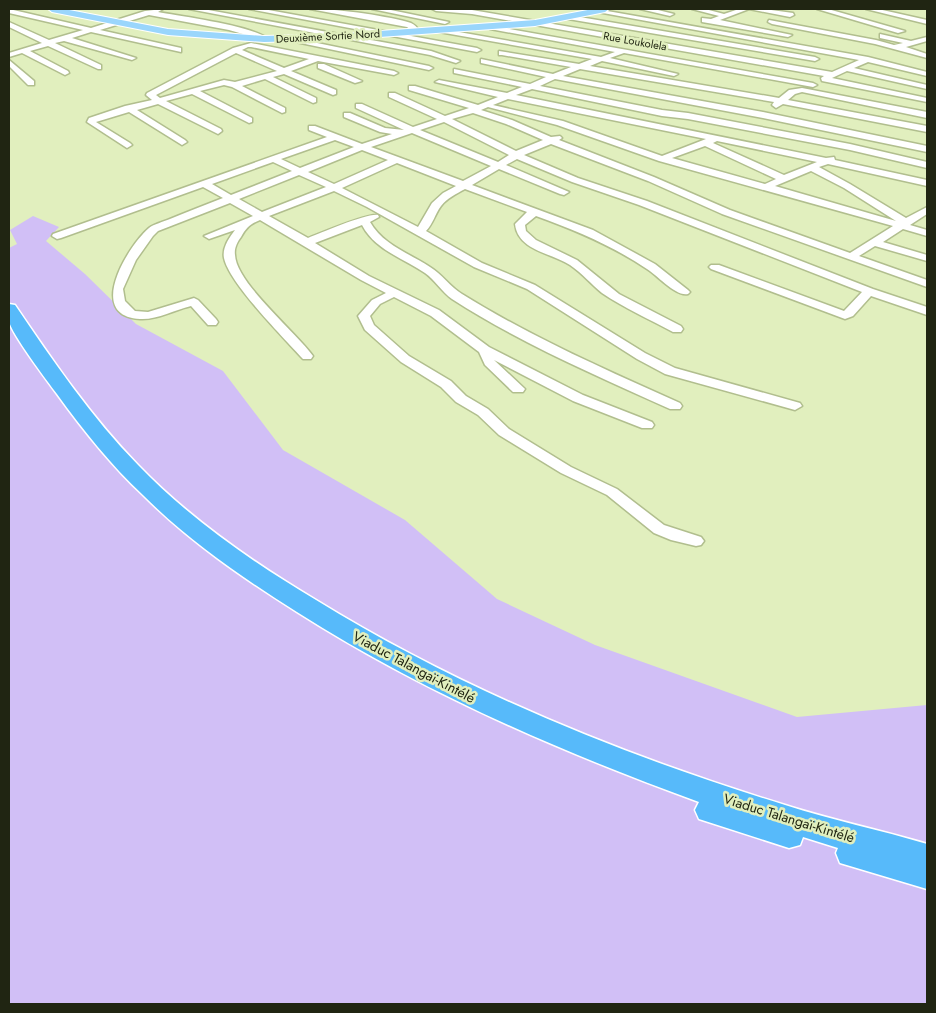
<svg xmlns="http://www.w3.org/2000/svg" width="936" height="1013" font-family="Jost,sans-serif">
  <style>
    .green { fill: #d1bff6 }
    .lines { fill: none; stroke-linecap: round; stroke-linejoin: round }
    .minor-casing { stroke: #b1be8e; stroke-width: 3 }
    .major-casing { stroke: #fff; stroke-width: 2 }
    .highway-casing { stroke: #fff; stroke-width: 3 }
    .minor { fill: #fff; fill-rule: evenodd }
    .major { fill: #9ad6fc; fill-rule: evenodd }
    .highway { fill: #57bafa; fill-rule: evenodd }
    .labels { text-anchor: middle; dominant-baseline: central; stroke-width: 5; stroke-linejoin: round; paint-order: stroke }
    .far-street-label { font-size: 11px; fill: #202512; stroke: #e1efbe }
    .street-label { font-size: 14px; fill: #202512; stroke: #e1efbe }
  </style>
  <rect width="100%" height="100%" fill="#e1efbe"/>
  <path class="green" d="M33 216 59 227 46 241 85 274 136 324 223 371 283 450 405 520 497 599 595 645 797 717 927 705V1004H9V248L17 244 10 230Z"/>
  <g class="lines">
    <g class="minor-casing">
      <g id="minor">
        <path d="M9 9 91 28 145 11 163 9 158 12C179 16 255 26 268 39L264 41 257 38 229 30 149 15 100 30 181 48V52L91 32 72 38 136 58 132 60 64 41 55 43 101 65V69H98L48 46 30 51 68 71 69 73 65 75 22 53 9 57V53L42 43 9 27V22L49 40 83 30 9 13Z"/>
        <path d="M189 9H203L431 51 460 61 456 63 430 55Z"/>
        <path d="M249 9H263L477 48 481 50 477 52Z"/>
        <path d="M310 9C333 8 390 16 411 23 415 25 417 27 419 31L415 33 407 27Z"/>
        <path d="M372 9H386L449 22 445 24Z"/>
        <path d="M432 9 472 10 832 72 859 60 592 11 596 9 868 57 927 72V76L868 62 854 68 927 85V89L847 71 832 78 927 98V102L822 81 821 78 824 76 472 14 436 11Z"/>
        <path d="M640 9H654L674 14 670 16Z"/>
        <path d="M692 9H705L724 14 739 9H764L793 13 794 15 790 17 749 9 720 20 792 35 788 37 702 22V18L711 19 719 16Z"/>
        <path d="M817 9H828L905 31 898 33Z"/>
        <path d="M866 9H878L927 20V24Z"/>
        <path d="M568 15 815 57 819 59 815 61 568 19Z"/>
        <path d="M769 20 876 40 894 45 903 43 880 38V34L911 41 927 37V41L906 47 927 54V58L875 44 772 24 768 22Z"/>
        <path d="M487 25 813 83 817 85 813 87 624 53 610 58 678 74 674 76 602 61 590 66 779 98 789 90 802 88 927 112V118L802 92 795 94 788 100 927 126V132L783 104 776 108 772 105 774 102 580 69 563 76 763 112 927 146V152L763 118 555 79 540 86 662 110 688 113 850 144 927 162V168L850 150 688 119 662 116 532 89 516 95 826 158 834 157 835 160 927 180V186L828 164 819 167 850 184 906 218 927 207V214L910 225 927 230V236L903 229 883 242 927 255V261L875 246 859 256 927 280V287L722 214 648 181 551 144 524 155 578 178 647 201 873 289 927 307V315L871 296 853 316 845 319 711 269 709 267 711 265H719L844 311 862 292 639 205 572 182 517 159 506 165 569 192 564 195 560 194 499 169 472 185 593 230 655 264 688 290 690 292 688 294C676 297 657 275 647 269 613 246 575 230 536 216L525 225 526 231 536 240 577 260 619 294 681 326 683 329 681 332H673C649 319 624 308 602 293 591 284 582 273 570 265 552 253 518 251 515 224L527 212 465 189C456 194 447 198 441 206 435 214 433 224 426 231L482 263 535 285 645 353 675 368 800 403 802 406 795 410 665 374 637 359 527 289 474 267 367 207 334 191 269 216 308 238C321 233 367 213 378 215L379 217 370 222C383 245 409 253 430 267 442 274 450 287 462 294 531 337 606 370 680 403L682 406 680 409H670C597 376 520 343 452 299 442 292 435 280 425 273 403 258 375 250 362 225L315 243 369 276 439 310 489 347 583 395 652 422 654 425 652 428H642L573 401 494 360 525 389 523 392H513L485 365 479 352 431 316 394 297 380 304 370 316 374 325 409 356 451 381 466 396 488 409 509 429 571 467 617 489 664 525 701 537 704 541 701 545 696 546 671 540 654 533 607 495 561 473 499 435 478 415 456 402 441 387 401 362 365 330 358 316 372 300 386 293 361 280 260 220C250 224 246 228 241 237 237 242 234 249 235 255 236 283 296 332 313 356L311 359H303C284 338 229 283 224 258 222 248 229 238 235 230L209 239 204 236 253 216 230 203 158 231 153 236 136 260 123 289 125 301 135 311 148 312 194 298 198 300 216 319 218 322 216 325H208L191 306C174 310 157 320 140 319 85 316 128 246 149 228 154 224 163 222 170 219 187 212 205 205 223 198L203 187 61 238 57 239 52 236 53 234 327 137 309 130V126H315L362 144 392 134 380 132 344 117V113H350L385 128 404 130 356 108V104H362L413 127 437 119 389 97V93H395L445 116 469 108 409 90V86H415L478 105 498 97 435 82 439 80 507 93 522 87 454 73V69L530 84 546 77 481 63V59L553 74 571 67 502 55H499V51L579 64 592 59 439 32 435 30 436 28 601 57 615 52 490 29 486 27ZM508 99 706 139 662 156 563 121 493 105ZM488 107 557 125 659 161 893 226 850 253 730 210 654 177 559 140 562 138 560 136 551 137 512 120 481 110ZM473 113 506 124 543 140 516 151 452 119ZM444 122 509 155 498 162 420 130ZM412 133 491 166 463 181 371 147ZM335 140 354 147 300 168 281 159ZM717 141 817 162 784 175 713 143ZM705 146 776 179 765 184 672 158ZM362 150 388 160 334 184 308 172ZM273 162 292 171 231 195 212 184ZM397 163 456 186 443 193 432 203 418 227 342 188ZM811 171 844 188 896 221 775 186ZM299 175 326 187 262 212 239 199Z"/>
        <path d="M288 37 429 66 433 68 429 70 291 41 287 39Z"/>
        <path d="M251 43 394 71 398 73 394 75 318 61 291 71 336 90V94L333 95 284 74 273 77 316 98V102L313 103 265 79 242 86 285 108V112L282 113 232 87 224 85 200 91 252 118V122L249 123 192 94 166 101 221 129 222 131 218 134 158 104 137 110 185 140 187 142 182 145 129 112 96 122 130 143 132 145 127 148 87 122 89 118 125 106 152 100 146 95 147 93 233 48ZM248 47H251L309 59 284 68 242 50ZM236 53 277 71 235 82 224 80 160 98 156 95Z"/>
        <path d="M9 60 34 81V85H28L9 66Z"/>
        <path d="M318 64H324L362 81 355 83 318 68Z"/>
      </g>
    </g>
    <g class="major-casing">
      <path id="major" d="M48 9H64L168 29 264 36 337 34 535 20 593 9H609L605 12 535 26 337 40 264 42 168 35 52 12Z"/>
    </g>
    <g class="highway-casing">
      <path id="highway" d="M9 304 15 305C53 361 91 417 138 465 190 519 252 562 316 600 462 690 622 755 785 805 832 820 880 830 927 844V889L840 863 836 853 838 848 803 837 800 845 789 848 699 819 695 810 699 802C559 751 423 692 297 612 243 578 189 541 143 495 111 465 83 430 57 394 48 382 11 333 9 321 8 316 9 309 9 304Z"/>
    </g>
    <use href="#minor" class="minor"/>
    <use href="#major" class="major"/>
    <use href="#highway" class="highway"/>
  </g>
  <g class="labels">
    <g class="far-street-label">
      <text transform="translate(328 36) rotate(-3)">Deuxième Sortie Nord</text>
      <text transform="translate(635 41) rotate(10)">Rue Loukolela</text>
    </g>
    <g class="street-label">
      <text transform="translate(414 667) rotate(28)">Viaduc Talangaï-Kintélé</text>
      <text transform="translate(789 818) rotate(17)">Viaduc Talangaï-Kintélé</text>
    </g>
  </g>
  <rect width="936" height="1013" fill="none" stroke="#202512" stroke-width="20"/>
</svg>
